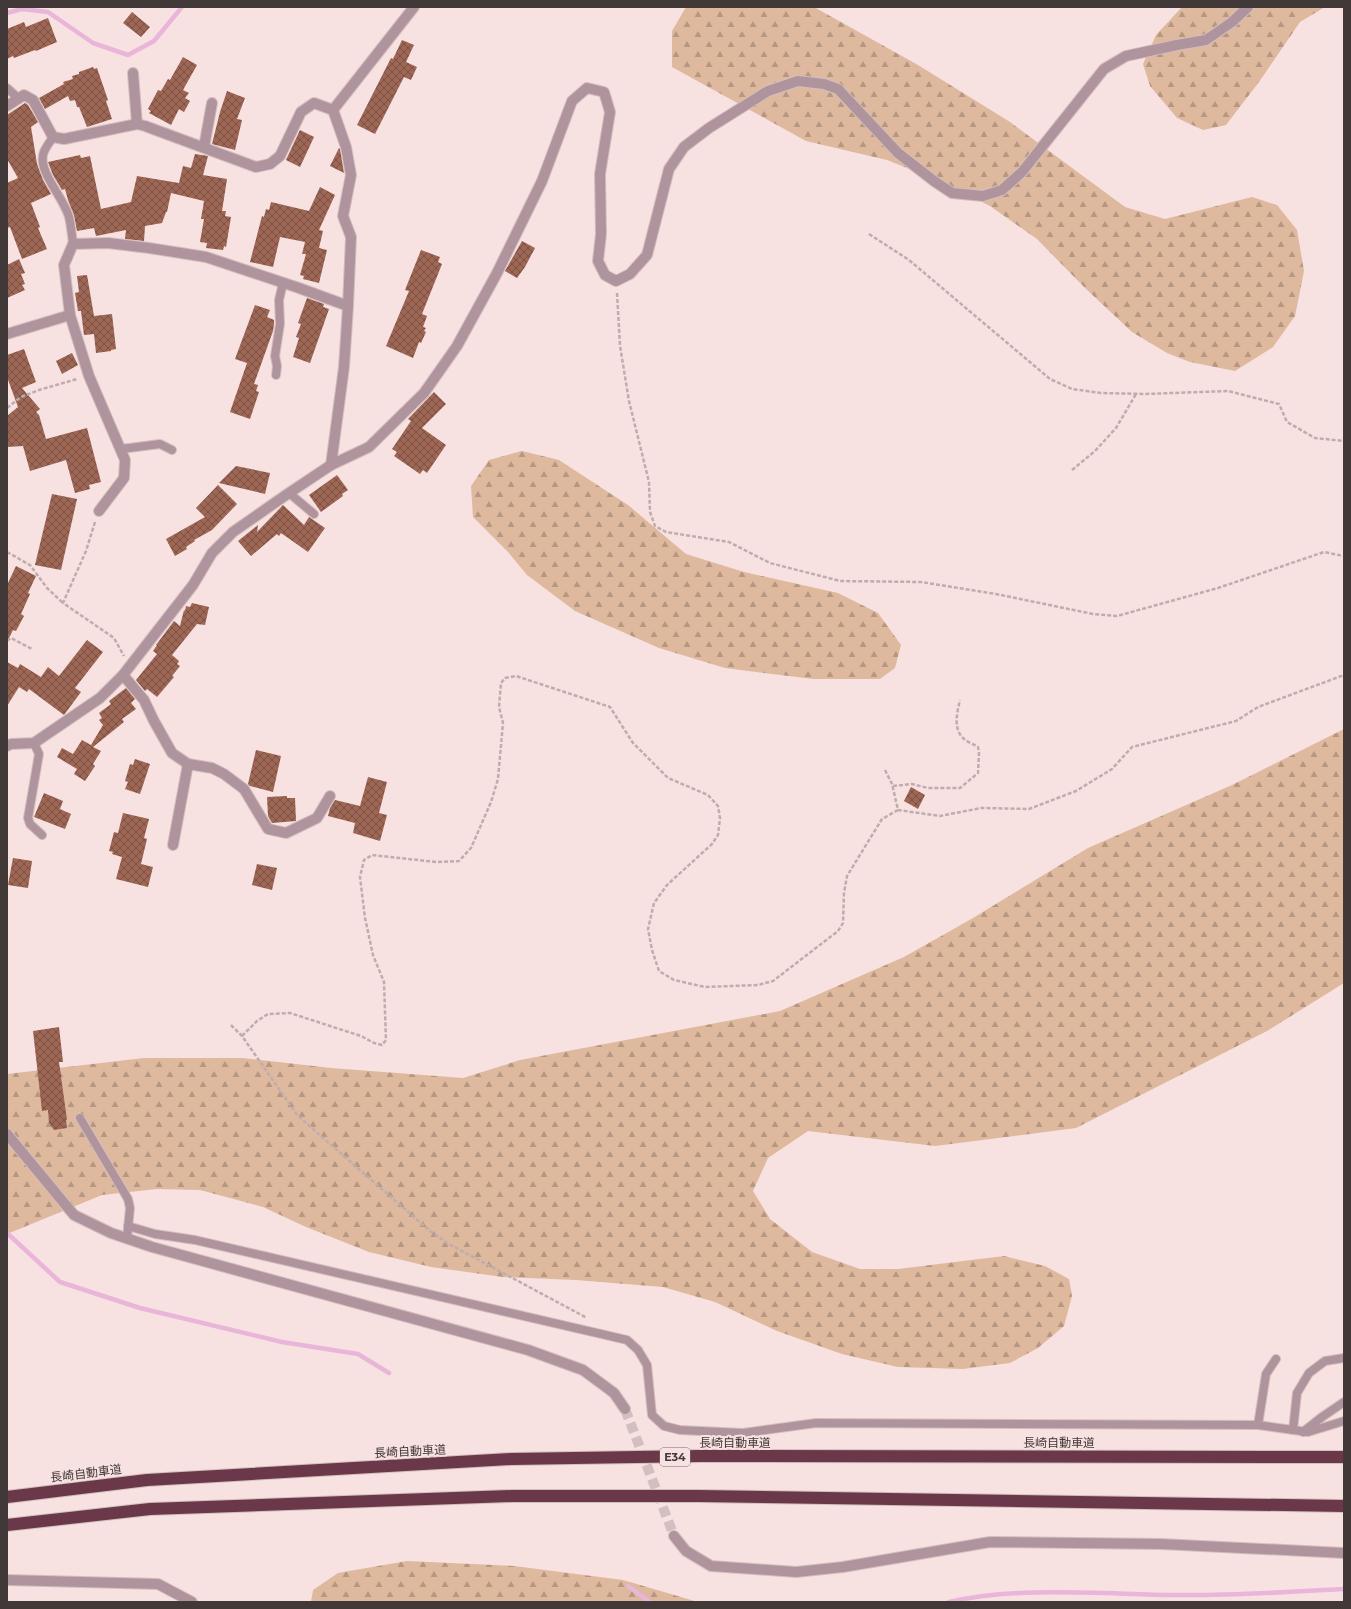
<svg xmlns="http://www.w3.org/2000/svg" width="1351" height="1609" font-family="Montserrat,'Noto Sans JP',sans-serif">
  <style>
    .forest { fill: url(#forest-firs) }
    .lines { fill: none; stroke-linecap: round; stroke-linejoin: round }
    .stream { stroke: #e9b5d9; stroke-width: 4.5 }
    .building { fill: url(#building-cross-hatch) }
    .minor-tunnel { stroke: #d3bfbf; stroke-width: 10; stroke-dasharray: 10 5; stroke-linecap: butt }
    .service-casing { stroke: #d3bfbf; stroke-width: 10 }
    .minor-casing { stroke: #d3bfbf; stroke-width: 12 }
    .motorway-casing { stroke: #d3bfbf; stroke-width: 14 }
    .path { stroke: #bfadad; stroke-width: 2.5; stroke-dasharray: 4 2; stroke-linecap: butt }
    .service { stroke: #b0949d; stroke-width: 8 }
    .minor { stroke: #b0949d; stroke-width: 10 }
    .motorway { stroke: #6b384a; stroke-width: 12 }
    .labels { text-anchor: middle; dominant-baseline: central; stroke-width: 4; stroke-linejoin: round; paint-order: stroke }
    .shield { fill: #f8e1e1; stroke: #786b6b; stroke-width: 1 }
    .shield-label { font-size: 11px; font-weight: bold; fill: #413838 }
    .street-label { font-size: 12px; fill: #413838; stroke: #f8e1e1 }
  </style>
  <defs>
    <pattern id="forest-firs" width="22" height="20" patternUnits="userSpaceOnUse"><rect width="22" height="20" fill="#deb99e"/><path d="M5 1l3.5 6h-7zM16 11l3.5 6h-7z" fill="#b69782"/></pattern>
    <pattern id="building-cross-hatch" width="8" height="8" patternUnits="userSpaceOnUse"><rect width="8" height="8" fill="#9d6655"/><path d="M0 0l8 8M0 8l8-8" fill="none" stroke="#7b5144"/></pattern>
  </defs>
  <rect width="100%" height="100%" fill="#f8e1e1"/>
  <g class="forest">
    <path d="M686 7H814L918 65 1010 122 1125 207 1165 219 1252 197 1277 205 1297 230 1304 271 1295 316 1273 347 1235 371 1190 362 1167 353 1132 332 1085 288 1037 239 990 206 939 181 887 160 806 141 672 67V31Z"/>
    <path d="M1182 7H1325L1300 22 1259 82 1226 125 1203 130 1177 118 1150 86 1143 64 1156 35Z"/>
    <path d="M522 451 559 460 628 505 686 554 744 572 838 593 878 613 901 645 895 668 880 679H813L725 668 659 648 575 611 527 575 508 552 473 517 471 486 489 460Z"/>
    <path d="M1344 729V983L1267 1031 1076 1128 935 1146 808 1131 768 1158 753 1191 770 1219 812 1252 860 1269H898L1004 1256 1045 1266 1069 1279 1072 1296 1064 1326 1038 1348 1010 1363 963 1369 898 1367 842 1354 777 1331 715 1302 663 1287 576 1280 503 1277 431 1267 369 1252 306 1227 263 1207 200 1190 157 1189 102 1195 7 1234V1074L144 1058H242L331 1068 463 1078 520 1060 780 1011 904 957 973 918 1088 848 1232 785Z"/>
    <path d="M407 1561 514 1566 623 1580 698 1602H311L313 1590 338 1573Z"/>
  </g>
  <g class="lines">
    <g class="stream">
      <path d="M7 13 22 9 48 12 93 43 128 55 154 41 182 7"/>
      <path d="M7 1233 60 1282 140 1308 282 1342 358 1354 389 1373"/>
      <path d="M628 1586 650 1602"/>
      <path d="M949 1602C1020 1586 1101 1594 1174 1595 1231 1596 1287 1592 1344 1589"/>
    </g>
  </g>
  <g class="building">
    <path d="M132 12 150 27 141 37 123 23Z"/>
    <path d="M48 18 57 42 36 51 35 50 14 58 13 56 7 59V29L24 22 26 27Z"/>
    <path d="M402 40 414 45 406 62 417 67 411 80 404 77 375 134 357 125 391 58 393 59Z"/>
    <path d="M183 57 197 65 183 90 189 93 185 98 190 101 184 112 179 109 171 125 149 113 151 111 148 109 158 90 161 91 168 79 170 80Z"/>
    <path d="M93 67 94 69 97 68 108 100 106 101 112 119 87 127 79 107H77L75 100 70 101 68 96 45 109 39 98 64 84 63 82 73 79 72 76 79 74V72Z"/>
    <path d="M227 91 245 98 237 119 242 120 235 150 212 144 220 112Z"/>
    <path d="M25 103 28 105 38 122 31 127 37 164 43 180 51 194 31 203 40 227 38 228 47 249 22 259 10 227 7 228V183L18 178 7 159V115Z"/>
    <path d="M300 130 314 137 300 167 286 160Z"/>
    <path d="M339 148 340 149 344 173 330 166Z"/>
    <path d="M195 154 208 156 203 175 227 179 222 211H226L225 216 231 217 226 247 224 246 223 250 206 248 207 243 200 242 204 219H201L204 201 171 193 167 212H166L162 223 145 226 144 241 125 239 126 230 96 236 94 228 77 231 74 215 68 200 65 189 62 190 53 175 48 162 80 155 81 158 90 156 101 209 131 202 137 176 179 183 183 166 191 168Z"/>
    <path d="M320 187 335 195 319 230 323 231 319 248 327 250 319 283 303 279 304 276 300 275 306 254H302L305 242 280 237 273 267 250 262 262 216 264 217 266 209 269 210 271 202 309 211Z"/>
    <path d="M522 241 535 248 525 267 517 278 505 271Z"/>
    <path d="M421 250 440 257 438 262 442 264 422 314 427 316 423 327 426 328 424 331 426 332 421 343 419 342 413 358 386 346 409 291 405 290Z"/>
    <path d="M19 259 25 273 21 274 25 284 22 285 25 290 7 298V265Z"/>
    <path d="M87 275 94 316 112 314 116 349 111 350V351L96 353 94 334 84 335 81 311H78L75 293 79 292 77 276Z"/>
    <path d="M307 298 324 304 323 307 329 309 310 363 293 357 299 338 296 337 301 324 298 323Z"/>
    <path d="M255 305 270 310 267 317 274 320V324L273 331 254 384 258 385 256 391 259 392 250 419 230 412 247 363 235 359Z"/>
    <path d="M24 349 36 382 22 388 40 409 36 412 39 415 46 439 87 428 101 482 89 485 90 489 75 493 66 460 30 471 23 446 7 447V416L18 407 7 377V355Z"/>
    <path d="M72 353 78 365 62 374 56 361Z"/>
    <path d="M434 392 446 404 422 428 446 445 427 473 423 470 420 474 394 456 397 452 392 449 411 421 408 419Z"/>
    <path d="M236 466 270 473 265 494 219 483Z"/>
    <path d="M337 475 348 490 342 494 343 496 321 512 309 495Z"/>
    <path d="M218 485 237 504 212 530 194 540 195 541 186 547 187 549 175 556 166 539 205 517 196 508Z"/>
    <path d="M52 494 77 499 61 570 35 565Z"/>
    <path d="M283 505 304 525 309 517 325 528 308 552 281 533 279 536 277 534 251 556 238 541 258 525 257 532Z"/>
    <path d="M16 566 36 576 28 593 30 594 21 614 24 616 16 631 13 630 7 642V585Z"/>
    <path d="M192 603 209 607 205 625 197 624 172 655 179 661 177 664 180 666 172 676 174 677 157 697 147 689 145 691 136 680 157 654 153 651 157 645H156L174 621 180 626 184 610 185 611 186 606 190 607Z"/>
    <path d="M87 640 103 652 75 688 81 692 64 715 29 689 27 692 19 687 7 706V662L18 668 20 664 41 677 48 667 59 676Z"/>
    <path d="M126 688 135 699 131 703 136 709 122 719 124 722 93 747 101 751 93 764 95 766 85 781 74 774 77 769 57 757 62 748 73 754 82 740 91 745 103 725 99 720 102 718 99 713 111 704 109 701Z"/>
    <path d="M256 750 281 756 273 792 250 786 248 784Z"/>
    <path d="M135 759 150 764 140 794 125 789 128 782 125 781 130 764 133 765Z"/>
    <path d="M368 777 387 782 379 813 387 815 380 841 353 833 355 823 328 816 330 808 335 800 360 806Z"/>
    <path d="M911 787 925 795 918 809 904 801Z"/>
    <path d="M44 793 63 801 60 809 71 814 65 829 34 817Z"/>
    <path d="M287 796V798H295L296 821 272 823 268 816 267 797Z"/>
    <path d="M123 813 149 819 144 838 147 839 141 864 153 867 148 887 116 879 122 857 112 854 113 852 109 851 114 832 118 833Z"/>
    <path d="M13 858 32 861 28 888 8 885Z"/>
    <path d="M257 864 277 868 272 890 252 885Z"/>
    <path d="M59 1027 63 1062H59L67 1120H66L67 1128 54 1130 49 1123 48 1110 42 1111 33 1031Z"/>
  </g>
  <g class="lines">
    <path class="minor-tunnel" d="M625 1409 674 1536"/>
    <g class="service-casing">
      <g id="service">
        <path d="M7 88 18 98"/>
        <path d="M53 137C50 142 44 149 43 155 39 173 64 198 69 217 71 226 72 235 73 244"/>
        <path d="M276 375 277 366 275 356 280 324 279 300 283 283"/>
        <path d="M121 449 160 444 172 450"/>
        <path d="M289 493 314 514"/>
        <path d="M34 743 39 754 28 818 30 824 42 835"/>
        <path d="M80 1118 128 1199 130 1208 127 1238"/>
        <path d="M128 1226 155 1234 195 1240 627 1340 638 1350 647 1365 652 1415 664 1426 680 1430 743 1433 816 1423 1258 1425 1308 1432 1344 1421"/>
        <path d="M1258 1425 1266 1374 1276 1359"/>
        <path d="M1293 1430 1297 1393 1309 1373 1325 1361 1344 1358"/>
        <path d="M1303 1432 1322 1417 1344 1402"/>
      </g>
    </g>
    <g class="minor-casing">
      <g id="minor">
        <path d="M133 73 137 124"/>
        <path d="M7 106 24 95 33 100 53 137 64 139 137 124 145 126 256 167 270 164 280 156 301 112 314 103 333 110"/>
        <path d="M333 110 414 7"/>
        <path d="M204 147 212 103"/>
        <path d="M7 334 70 315"/>
        <path d="M331 465 344 367 348 306 351 237 343 216 351 175 346 147 333 110"/>
        <path d="M99 511 124 478 125 460 89 376 70 315 64 265 73 244 108 243 149 248 206 257 299 288 348 306"/>
        <path d="M123 675 144 700 154 721 172 753 188 764 212 768 224 774 244 789 268 829 286 833 317 818 330 796"/>
        <path d="M7 746 11 744 34 743 100 698 123 675 193 585 212 553 233 532 286 495 331 465 369 447 424 393 457 346 497 273 542 181 572 101 587 88 604 92 610 112 600 174 601 234 598 261 605 275 616 281 630 274 647 255 669 169 684 147 709 128 768 91 798 81 824 84 838 89 898 153 934 181 952 193 983 196 1002 190 1022 172 1104 69 1126 56 1177 45 1206 40 1232 22 1248 7"/>
        <path d="M173 845 188 764"/>
        <path d="M7 1134 74 1215 111 1233 152 1247 528 1350 583 1370 614 1393 625 1409"/>
        <path d="M674 1536 686 1551 711 1566 796 1572 843 1567 990 1542 1161 1544 1344 1553"/>
        <path d="M7 1580 158 1584 192 1602"/>
      </g>
    </g>
    <g class="motorway-casing">
      <g id="motorway">
        <path d="M7 1497 147 1480 511 1459 700 1456 1344 1457"/>
        <path d="M7 1525 150 1509 512 1496H699L1344 1506"/>
      </g>
    </g>
    <g class="path">
      <path d="M869 234 909 260 1050 379 1072 389 1101 393 1145 394 1228 391 1279 404 1287 422 1315 438 1344 441"/>
      <path d="M617 293 620 346 629 401 649 482 650 512 655 526 666 532 729 542 770 563 840 581 921 582 996 594 1093 614 1117 616 1218 588 1324 552 1344 556"/>
      <path d="M7 408 21 397 39 390 77 379"/>
      <path d="M1072 470 1095 451 1116 428 1136 394"/>
      <path d="M95 522 86 551 63 603 114 638 124 656"/>
      <path d="M7 552 30 565 47 588 63 603"/>
      <path d="M7 641 11 638 32 649"/>
      <path d="M885 770 892 784 898 810 940 816 981 808 1029 809 1076 791 1112 769 1132 747 1236 721 1258 707 1344 675"/>
      <path d="M893 786 912 784 928 788H960L978 773 979 753 978 747C973 744 967 742 963 738 953 728 957 713 960 700"/>
      <path d="M231 1025 242 1036 298 1116 430 1231 447 1243 587 1318"/>
      <path d="M242 1036 257 1021 268 1014 290 1013 361 1036 374 1043 382 1045 386 1040 384 982 373 955 365 918 360 877 364 860 372 855 436 862 459 861 471 848 491 802 498 779 503 723 499 707 501 683 505 678 516 676 610 707 633 743 668 778 708 795 718 806 720 818 718 835 712 844 667 885 654 903 648 929 652 950 659 971 674 980 705 987 758 985 773 981 838 931 843 923 844 893 847 876 882 819 898 810"/>
    </g>
    <use href="#service" class="service"/>
    <use href="#minor" class="minor"/>
    <use href="#motorway" class="motorway"/>
  </g>
  <g class="labels">
    <rect class="shield" x="660" y="1448" width="30" height="18" rx="3"/>
    <g class="shield-label">
      <text x="675" y="1457">E34</text>
    </g>
    <g class="street-label">
      <text x="735" y="1442">長崎自動車道</text>
      <text x="1059" y="1442">長崎自動車道</text>
      <text transform="translate(410 1451) rotate(-3)">長崎自動車道</text>
      <text transform="translate(86 1473) rotate(-7)">長崎自動車道</text>
    </g>
  </g>
  <rect width="1351" height="1609" fill="none" stroke="#413838" stroke-width="16"/>
</svg>
